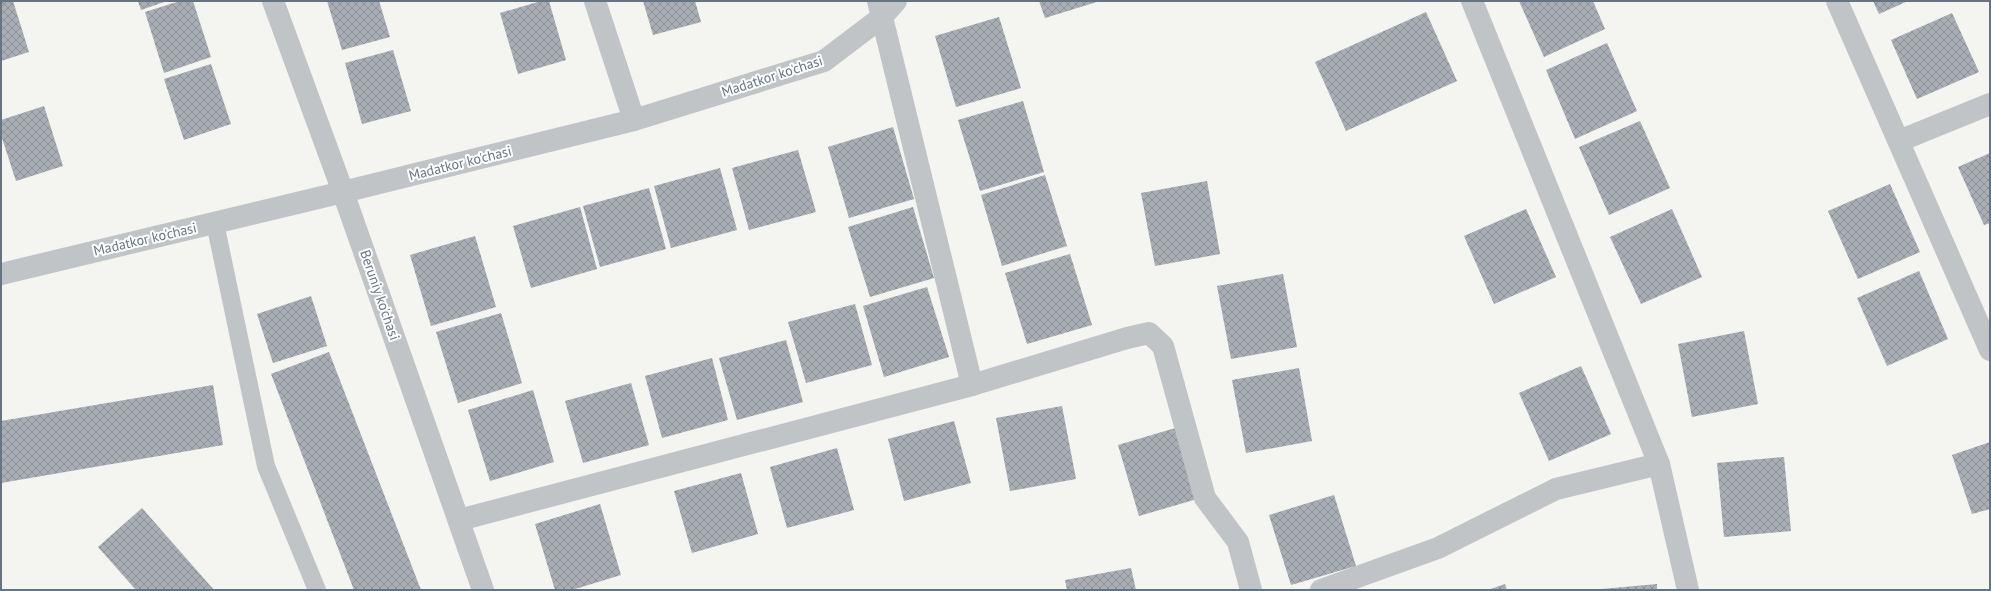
<svg xmlns="http://www.w3.org/2000/svg" width="1991" height="591" font-family="'PT Sans',sans-serif">
  <style>
    .building { fill: url(#building-cross-hatch) }
    .lines { fill: none; stroke-linecap: round; stroke-linejoin: round }
    .service { stroke: #c0c4c7; stroke-width: 18 }
    .minor { stroke: #c0c4c7; stroke-width: 22 }
    .tertiary { stroke: #c0c4c7; stroke-width: 22 }
    .labels { text-anchor: middle; dominant-baseline: central; stroke-width: 4; stroke-linejoin: round; paint-order: stroke }
    .street-label { font-size: 14px; fill: #667380; stroke: #fff }
  </style>
  <defs>
    <pattern id="building-cross-hatch" width="8" height="8" patternUnits="userSpaceOnUse"><rect width="8" height="8" fill="#a8aeb4"/><path d="M0 0l8 8M0 8l8-8" fill="none" stroke="#8d9298"/></pattern>
  </defs>
  <rect width="100%" height="100%" fill="#f4f4f1"/>
  <g class="building">
    <path d="M1 1H13L29 52 1 61Z"/>
    <path d="M138 1H167L141 10Z"/>
    <path d="M180 1H193L211 57 164 73 145 12Z"/>
    <path d="M327 1H379L390 37 342 50Z"/>
    <path d="M541 1H549L566 60 518 74 500 13Z"/>
    <path d="M643 1H695L701 22 653 35Z"/>
    <path d="M1039 1H1100L1045 18Z"/>
    <path d="M1519 1H1593L1605 29 1544 57Z"/>
    <path d="M1873 1H1908L1879 14Z"/>
    <path d="M1426 12 1457 81 1346 131 1315 62Z"/>
    <path d="M1952 13 1979 72 1917 99 1891 40Z"/>
    <path d="M999 17 1021 88 956 107 935 36Z"/>
    <path d="M1607 43 1637 111 1575 139 1546 70Z"/>
    <path d="M393 50 411 111 362 124 345 63Z"/>
    <path d="M211 64 231 124 184 140 164 79Z"/>
    <path d="M1023 101 1044 172 980 191 958 120Z"/>
    <path d="M44 106 63 166 16 181 1 135V120Z"/>
    <path d="M1640 121 1670 188 1609 215 1579 147Z"/>
    <path d="M893 127 914 199 849 218 828 147Z"/>
    <path d="M798 150 816 212 749 230 732 168Z"/>
    <path d="M1990 153V223L1984 225 1958 167Z"/>
    <path d="M720 168 737 230 671 248 654 186Z"/>
    <path d="M1045 175 1067 246 1002 266 981 195Z"/>
    <path d="M1207 181 1220 254 1155 266 1141 193Z"/>
    <path d="M1890 184 1920 252 1858 279 1828 211Z"/>
    <path d="M649 188 666 249 600 267 583 206Z"/>
    <path d="M580 207 597 269 531 288 513 226Z"/>
    <path d="M913 207 934 278 870 297 848 227Z"/>
    <path d="M1526 209 1556 277 1494 304 1464 236Z"/>
    <path d="M1672 209 1702 277 1641 304 1610 237Z"/>
    <path d="M475 236 496 307 431 326 410 255Z"/>
    <path d="M1070 254 1092 325 1027 344 1005 273Z"/>
    <path d="M1919 271 1948 339 1887 366 1857 298Z"/>
    <path d="M1283 274 1297 347 1231 359 1217 286Z"/>
    <path d="M927 287 949 357 884 377 863 306Z"/>
    <path d="M311 296 327 346 273 363 257 314Z"/>
    <path d="M855 304 872 365 806 383 788 322Z"/>
    <path d="M501 313 522 383 458 403 436 332Z"/>
    <path d="M1744 331 1758 404 1692 417 1678 344Z"/>
    <path d="M786 340 803 402 737 420 719 358Z"/>
    <path d="M329 352 421 590H354L271 374Z"/>
    <path d="M712 358 728 420 662 438 645 376Z"/>
    <path d="M1581 366 1611 434 1549 461 1519 393Z"/>
    <path d="M1299 368 1312 441 1246 453 1232 380Z"/>
    <path d="M631 383 649 445 583 463 565 401Z"/>
    <path d="M213 385 223 445 1 483V421Z"/>
    <path d="M533 390 554 462 490 481 468 410Z"/>
    <path d="M1062 406 1076 479 1010 491 996 418Z"/>
    <path d="M954 421 971 483 904 501 888 439Z"/>
    <path d="M1182 426 1204 497 1139 516 1118 445Z"/>
    <path d="M1990 442V509L1972 514 1952 455Z"/>
    <path d="M837 448 854 510 787 528 770 467Z"/>
    <path d="M1784 457 1791 531 1724 537 1717 463Z"/>
    <path d="M741 473 758 534 692 553 674 491Z"/>
    <path d="M1334 495 1356 566 1291 585 1269 515Z"/>
    <path d="M600 504 621 575 572 590H555L535 524Z"/>
    <path d="M142 508 214 590H136L98 547Z"/>
    <path d="M1131 568 1136 590H1067L1065 580Z"/>
    <path d="M1505 584 1507 590H1488Z"/>
    <path d="M1657 584V590H1602V589Z"/>
  </g>
  <g class="lines">
    <path class="service" d="M215 223 266 466 317 590"/>
    <g class="minor">
      <path d="M595 1 634 120"/>
      <path d="M878 1 972 385"/>
      <path d="M1472 1 1659 464 1688 590"/>
      <path d="M1837 1 1990 350"/>
      <path d="M1899 141 1990 104"/>
      <path d="M459 520 972 385 1127 338 1149 333 1163 346 1205 498 1238 542 1251 590"/>
      <path d="M1321 590 1438 548 1556 489 1659 464"/>
    </g>
    <g class="tertiary">
      <path d="M273 1 343 192 483 590"/>
      <path d="M1 274 343 192 634 120 824 61 882 17 896 1"/>
    </g>
  </g>
  <g class="labels">
    <g class="street-label">
      <text transform="translate(772 76) rotate(-18)">Madatkor ko'chasi</text>
      <text transform="translate(460 163) rotate(-14)">Madatkor ko'chasi</text>
      <text transform="translate(145 239) rotate(-13)">Madatkor ko'chasi</text>
      <text transform="translate(380 295) rotate(71)">Beruniy ko'chasi</text>
    </g>
  </g>
  <rect width="1991" height="591" fill="none" stroke="#667380" stroke-width="4"/>
</svg>
